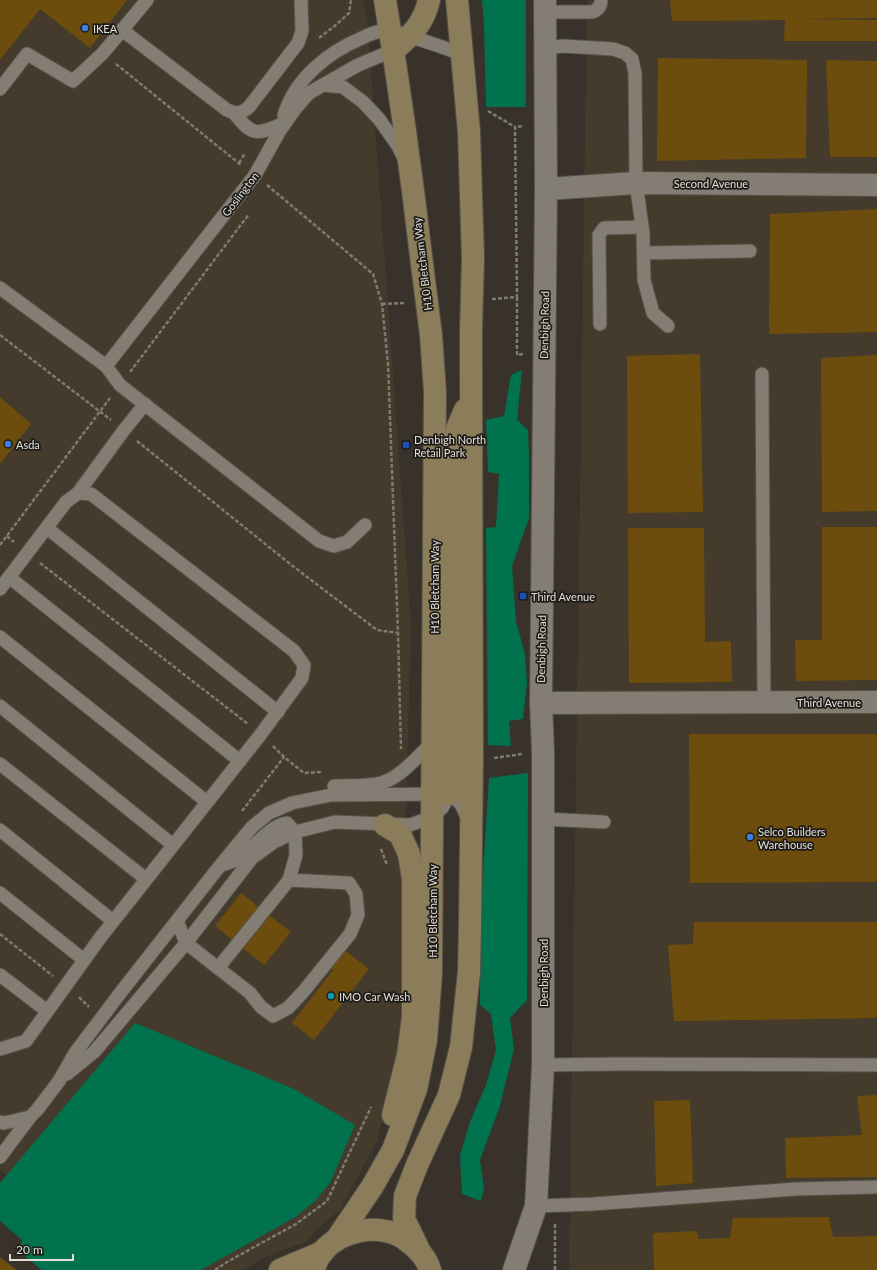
<svg xmlns="http://www.w3.org/2000/svg" width="877" height="1270" font-family="Lato,sans-serif">
  <style>
    .built { fill: #443b2c }
    .forest { fill: #00734e }
    .building { fill: #6c4d0d }
    .lines { fill: none; stroke-linecap: round; stroke-linejoin: round }
    .lane-casing { stroke: #56514a; stroke-width: 15 }
    .street-casing { stroke: #56514a; stroke-width: 24 }
    .secondary-casing { stroke: #56514a; stroke-width: 24 }
    .path { stroke: #7f7a73; stroke-width: 2.5; stroke-dasharray: 4 2; stroke-linecap: butt }
    .lane { stroke: #837d73; stroke-width: 13 }
    .street { stroke: #837d73; stroke-width: 22 }
    .secondary { stroke: #8b7d59; stroke-width: 22 }
    .secondary-bridge-casing { stroke: #56514a; stroke-width: 24; stroke-linecap: butt }
    .secondary-bridge { stroke: #8b7d59; stroke-width: 22 }
    .shop-dot { fill: #3f7fe0; stroke: #1d1b17; stroke-width: 1.5 }
    .transit-dot { fill: #1a4fb4; stroke: #1d1b17; stroke-width: 1.5 }
    .culture-dot { fill: #0f9aa8; stroke: #1d1b17; stroke-width: 1.5 }
    .labels { text-anchor: middle; dominant-baseline: central; stroke-width: 3.5; stroke-linejoin: round; paint-order: stroke }
    .poi-label { font-size: 11px; fill: #e2dfd9; stroke: #1d1b17; text-anchor: start }
    .street-label { font-size: 11px; fill: #e2dfd9; stroke: #1d1b17 }
  </style>
  <rect width="100%" height="100%" fill="#38322a"/>
  <g class="built">
    <path d="M0 0H363L367 16 411 624 400 1040 378 1139 340 1210 320 1226 308 1241 262 1258 244 1270H127L0 1170Z"/>
    <path d="M587 0H877V1270H569Z"/>
  </g>
  <g class="forest">
    <path d="M482 0H526V107H486L484 24Z"/>
    <path d="M522 370 517 420 528 430 529 457V518L512 566 516 622 525 654 527 682 523 719 509 721 511 746 488 745 486 528 496 527 499 474 488 472 486 420 504 416 511 375Z"/>
    <path d="M528 773 527 1000 510 1018 514 1049 500 1106 480 1160 484 1188 481 1201 462 1194 460 1155 470 1122 486 1085 496 1050 491 1014 480 1005 481 902 489 778Z"/>
    <path d="M135 1023 294 1089 355 1125 330 1183 317 1199 297 1216 201 1270H42L19 1251 22 1240 0 1221V1183Z"/>
  </g>
  <g class="building">
    <path d="M0 0H127L90 48 40 9 0 60Z"/>
    <path d="M670 0H877V18L798 19 877 20V41H784L785 20 672 21Z"/>
    <path d="M658 58 807 60 806 158 657 161Z"/>
    <path d="M826 60 877 61V157H830Z"/>
    <path d="M877 209V332L769 334 770 214Z"/>
    <path d="M700 354 703 512 628 513 627 356Z"/>
    <path d="M877 355V511L822 512 821 358Z"/>
    <path d="M0 397 31 424 0 464Z"/>
    <path d="M822 527H877V680L796 681 795 640H822Z"/>
    <path d="M628 528H704L705 642 731 641 732 682 629 683Z"/>
    <path d="M689 734H877V882L690 883Z"/>
    <path d="M241 893 291 932 264 965 215 926Z"/>
    <path d="M694 922H877V1018L674 1021 668 945 693 944Z"/>
    <path d="M335 943 369 969 314 1040 292 1023 333 970 322 960Z"/>
    <path d="M877 1095V1177L786 1178 785 1138 862 1135 857 1096Z"/>
    <path d="M690 1100 693 1183 656 1186 654 1101Z"/>
    <path d="M829 1217 833 1237 877 1236V1270H654L653 1233 696 1231 699 1239 730 1238 733 1218Z"/>
    <path d="M0 1257 17 1270H0Z"/>
  </g>
  <g class="lines">
    <g class="lane-casing">
      <g id="lane">
        <path d="M545 12H592C598 10 601 6 601 0"/>
        <path d="M122 30 227 110C236 114 241 114 249 107L298 43 302 31 301 0"/>
        <path d="M544 48 563 46 613 49 625 53 632 59 635 73 636 183 643 233 644 280 653 313 668 326"/>
        <path d="M323 85 343 87 363 102 379 119 398 146 404 158"/>
        <path d="M0 89 27 54 73 81 103 53 147 0"/>
        <path d="M235 114C252 136 257 135 282 124"/>
        <path d="M284 115C295 79 328 52 362 38 370 34 382 29 391 31 399 32 407 35 415 38 430 43 446 48 461 54"/>
        <path d="M644 253 750 251"/>
        <path d="M0 288 106 366 120 385 319 541 334 546 347 542 365 525"/>
        <path d="M600 324 599 235 604 228 642 227"/>
        <path d="M106 366 255 175 279 132 295 109 309 93 358 65 394 50"/>
        <path d="M762 374 764 702"/>
        <path d="M78 493 124 430 145 404"/>
        <path d="M47 528 278 712"/>
        <path d="M9 577 240 761"/>
        <path d="M0 589 66 502 78 493 91 494 294 651 304 665 302 678 261 734 100 938 26 1041 0 1049"/>
        <path d="M0 637 207 802"/>
        <path d="M0 706 173 845"/>
        <path d="M0 764 146 879"/>
        <path d="M334 786C350 785 367 787 381 783 400 778 418 756 432 743"/>
        <path d="M543 819 604 822"/>
        <path d="M0 830 113 921"/>
        <path d="M0 893 84 960"/>
        <path d="M177 921 186 943 250 993 261 1007 273 1016 288 1008 303 992 350 934 358 915 356 894 349 883 289 880"/>
        <path d="M218 968 289 880 296 855 295 832 287 823C269 826 254 848 239 858 235 861 228 863 222 865"/>
        <path d="M0 975 47 1011"/>
        <path d="M543 1065 620 1064 877 1065"/>
        <path d="M67 1074 95 1051 186 943 252 858 274 842 295 832 335 822 410 825 432 817 442 808 450 794"/>
        <path d="M0 1122 4 1123 30 1117 37 1110 59 1081 75 1053 121 992 219 867 252 827 269 813 292 803 331 795 450 794 461 804 468 819"/>
        <path d="M0 1157 30 1117"/>
        <path d="M536 1206 593 1204 796 1189 877 1187"/>
      </g>
    </g>
    <g class="street-casing">
      <g id="street">
        <path d="M546 189 636 183 877 185"/>
        <path d="M541 703 877 702"/>
        <path d="M514 1270 536 1206 543 1065V752L541 703 546 189 545 0"/>
      </g>
    </g>
    <g class="secondary-casing">
      <g id="secondary">
        <path d="M385 0C399 85 411 170 421 256"/>
        <path d="M457 0 469 132 473 258"/>
        <path d="M394 50C411 36 424 23 429 0"/>
        <path d="M450 794 453 784 454 761 455 608 452 464 457 429 465 410"/>
        <path d="M385 825 400 834 409 854 413 879V1017L408 1055 393 1115"/>
        <path d="M336 1240 372 1187 393 1150 416 1089 426 1040 431 974 435 392 431 335"/>
        <path d="M419 1250 404 1219 405 1196 417 1165 449 1095 461 1047 469 972 470 925 472 760 471 354V330"/>
        <path d="M280 1270 323 1252"/>
        <path d="M312 1270C316 1264 319 1256 323 1251 342 1230 375 1224 400 1236 404 1238 407 1241 410 1243 419 1250 427 1259 430 1270"/>
      </g>
    </g>
    <g class="path">
      <path d="M319 38 337 24 349 13 351 0"/>
      <path d="M116 64 241 165"/>
      <path d="M488 111 515 127"/>
      <path d="M239 163 245 153"/>
      <path d="M267 185 373 274 382 304 388 364 398 633 401 749"/>
      <path d="M517 297V355L523 354"/>
      <path d="M492 299 517 297 515 127 524 126"/>
      <path d="M382 304 405 303"/>
      <path d="M0 335 111 420"/>
      <path d="M130 372 249 214"/>
      <path d="M137 441 294 567 377 630 398 633"/>
      <path d="M7 536 14 542"/>
      <path d="M0 545 110 398"/>
      <path d="M40 563 248 724"/>
      <path d="M273 746 284 757 304 773 323 772"/>
      <path d="M494 758 522 754"/>
      <path d="M242 811 284 757"/>
      <path d="M381 849 387 865"/>
      <path d="M0 934 53 976"/>
      <path d="M79 997 89 1007"/>
      <path d="M215 1270 227 1262 296 1224 327 1201 371 1107"/>
      <path d="M555 1270V1222"/>
    </g>
    <use href="#lane" class="lane"/>
    <use href="#street" class="street"/>
    <use href="#secondary" class="secondary"/>
    <g class="secondary-bridge-casing">
      <g id="secondary-bridge">
        <path d="M421 256 431 335"/>
        <path d="M471 330 473 258"/>
      </g>
    </g>
    <use href="#secondary-bridge" class="secondary-bridge"/>
  </g>
  <g class="shop-dot">
    <circle cx="85" cy="28" r="4"/>
    <circle cx="8" cy="444" r="4"/>
    <circle cx="750" cy="837" r="4"/>
  </g>
  <g class="transit-dot">
    <rect x="402" y="441" width="8" height="8" rx="2"/>
    <rect x="519" y="592" width="8" height="8" rx="2"/>
  </g>
  <circle class="culture-dot" cx="331" cy="996" r="4"/>
  <g class="labels">
    <g class="poi-label">
      <text x="93" y="28">IKEA</text>
      <text x="414" y="439">Denbigh North<tspan x="414" dy="13">Retail Park</tspan></text>
      <text x="16" y="444">Asda</text>
      <text x="531" y="596">Third Avenue</text>
      <text x="758" y="831">Selco Builders<tspan x="758" dy="13">Warehouse</tspan></text>
      <text x="339" y="996">IMO Car Wash</text>
    </g>
    <g class="street-label">
      <text x="711" y="183">Second Avenue</text>
      <text transform="translate(240 194) rotate(-53)">Goslington</text>
      <text transform="translate(422 264) rotate(-97)">H10 Bletcham Way</text>
      <text transform="translate(544 325) rotate(-89)">Denbigh Road</text>
      <text transform="translate(434 587) rotate(-90)">H10 Bletcham Way</text>
      <text transform="translate(541 649) rotate(-89)">Denbigh Road</text>
      <text x="829" y="702">Third Avenue</text>
      <text transform="translate(432 911) rotate(-90)">H10 Bletcham Way</text>
      <text transform="translate(543 973) rotate(-90)">Denbigh Road</text>
    </g>
  </g>
  <path d="M10 1254v6h63v-6" fill="none" stroke="#e2dfd9" stroke-width="2"/>
  <text x="16" y="1254" font-size="12" fill="#e2dfd9" stroke="#1d1b17" stroke-width="3" paint-order="stroke">20 m</text>
</svg>
